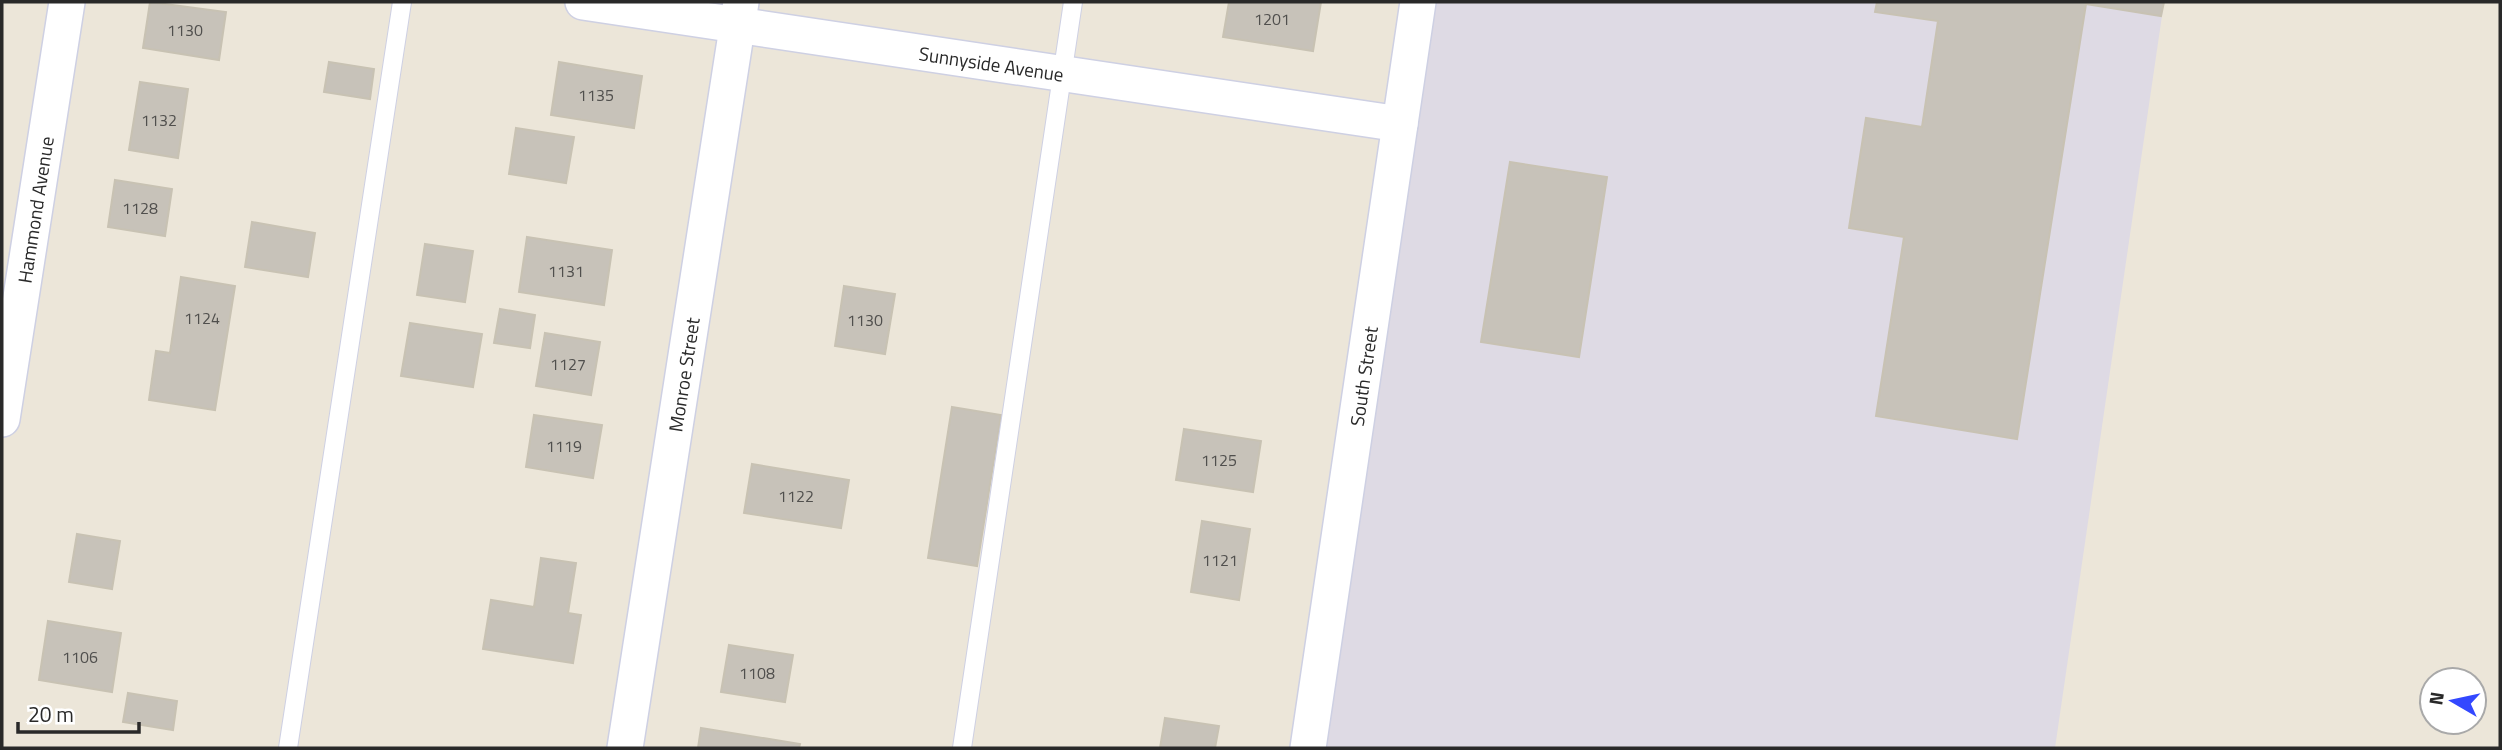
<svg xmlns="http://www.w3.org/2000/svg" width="2502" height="750" font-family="'Titillium Web',sans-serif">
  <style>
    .industrial { fill: #dedae4 }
    .building { fill: #c7c2b9; stroke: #c8c2b3; stroke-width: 2 }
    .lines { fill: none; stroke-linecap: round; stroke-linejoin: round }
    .lane-casing { stroke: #ced0e3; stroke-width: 20 }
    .street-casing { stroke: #ced0e3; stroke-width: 38 }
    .lane { stroke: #fff; stroke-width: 18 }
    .street { stroke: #fff; stroke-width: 35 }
    .labels { text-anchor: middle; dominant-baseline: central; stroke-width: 7; stroke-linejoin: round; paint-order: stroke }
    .number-label { font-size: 16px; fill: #504f4d }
    .street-label { font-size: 19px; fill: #292929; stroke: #fff }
  </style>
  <rect width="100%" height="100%" fill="#ece6d9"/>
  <path class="industrial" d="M1418 2H2164L2055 748H1308Z"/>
  <g class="building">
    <path d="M150 2 226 12 219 60 143 48Z"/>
    <path d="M1229 2H1321L1313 51 1223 37Z"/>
    <path d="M1877 2H2164L2161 16 2086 4 2017 439 1876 416 1904 237 1849 228 1866 118 1922 127 1938 21 1875 12Z"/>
    <path d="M329 62 374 69 370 99 324 92Z"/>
    <path d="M559 62 642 76 634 128 551 115Z"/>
    <path d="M140 82 188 89 178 158 129 150Z"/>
    <path d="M516 128 574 137 566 183 509 174Z"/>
    <path d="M1510 162 1607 177 1579 357 1481 342Z"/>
    <path d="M115 180 172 189 165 236 108 227Z"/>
    <path d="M252 222 315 233 308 277 245 267Z"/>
    <path d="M527 237 612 250 604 305 519 292Z"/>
    <path d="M425 244 473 251 465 302 417 295Z"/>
    <path d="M181 277 235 286 215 410 149 400 156 351 170 353Z"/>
    <path d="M844 286 895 294 885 354 835 346Z"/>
    <path d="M500 309 535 315 530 348 494 343Z"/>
    <path d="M410 323 482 334 473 387 401 376Z"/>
    <path d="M545 333 600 342 591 395 536 386Z"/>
    <path d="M952 407 1001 415 977 566 928 558Z"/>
    <path d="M534 415 602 425 593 478 526 467Z"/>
    <path d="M1184 429 1261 441 1253 492 1176 480Z"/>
    <path d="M752 464 849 480 841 528 744 513Z"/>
    <path d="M1202 521 1250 529 1239 600 1191 592Z"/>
    <path d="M77 534 120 541 112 589 69 582Z"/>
    <path d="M541 558 576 563 568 613 581 615 573 663 483 649 491 600 534 607Z"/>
    <path d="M48 621 121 633 112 692 39 680Z"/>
    <path d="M729 645 793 655 785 702 721 692Z"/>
    <path d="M128 693 177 701 173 730 123 722Z"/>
    <path d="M1165 718 1219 726 1215 748H1160Z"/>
    <path d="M701 728 800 744 799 748H698Z"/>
  </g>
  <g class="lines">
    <g class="lane-casing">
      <g id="lane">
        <path d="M288 748 402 2"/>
        <path d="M962 748 1073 2"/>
      </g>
    </g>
    <g class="street-casing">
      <g id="street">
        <path id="s1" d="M583 2 1400 124"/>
        <path id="s2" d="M2 419 67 2"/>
        <path id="s3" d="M625 748 741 2"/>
        <path id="s4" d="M1308 748 1418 2"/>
      </g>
    </g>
    <use href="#lane" class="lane"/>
    <use href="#street" class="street"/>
  </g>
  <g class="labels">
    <g class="number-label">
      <text x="1272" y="19">1201</text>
      <text x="185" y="30">1130</text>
      <text x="596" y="95">1135</text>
      <text x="159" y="120">1132</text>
      <text x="140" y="208">1128</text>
      <text x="566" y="271">1131</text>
      <text x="202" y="318">1124</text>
      <text x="865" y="320">1130</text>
      <text x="568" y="364">1127</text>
      <text x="564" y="446">1119</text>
      <text x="1219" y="460">1125</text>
      <text x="796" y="496">1122</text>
      <text x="1220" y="560">1121</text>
      <text x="80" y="657">1106</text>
      <text x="757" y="673">1108</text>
    </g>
    <g class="street-label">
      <text stroke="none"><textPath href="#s1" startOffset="413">Sunnyside Avenue</textPath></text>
      <text stroke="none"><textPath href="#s2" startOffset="212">Hammond Avenue</textPath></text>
      <text stroke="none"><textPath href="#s3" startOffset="378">Monroe Street</textPath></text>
      <text stroke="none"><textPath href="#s4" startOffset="376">South Street</textPath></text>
    </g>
  </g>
  <rect width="2502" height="750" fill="none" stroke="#292929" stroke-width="7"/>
  <g transform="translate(2453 701) rotate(279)"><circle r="33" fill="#ffffff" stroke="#a9a9a9" stroke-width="2"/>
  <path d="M0-5L12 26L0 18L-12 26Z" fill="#3348ff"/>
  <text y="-10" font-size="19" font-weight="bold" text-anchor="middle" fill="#292929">N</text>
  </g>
  <path d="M18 722v10h121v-10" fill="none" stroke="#292929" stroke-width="3.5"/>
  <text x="28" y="722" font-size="21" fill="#292929" stroke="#ffffff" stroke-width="5" paint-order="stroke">20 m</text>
</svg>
